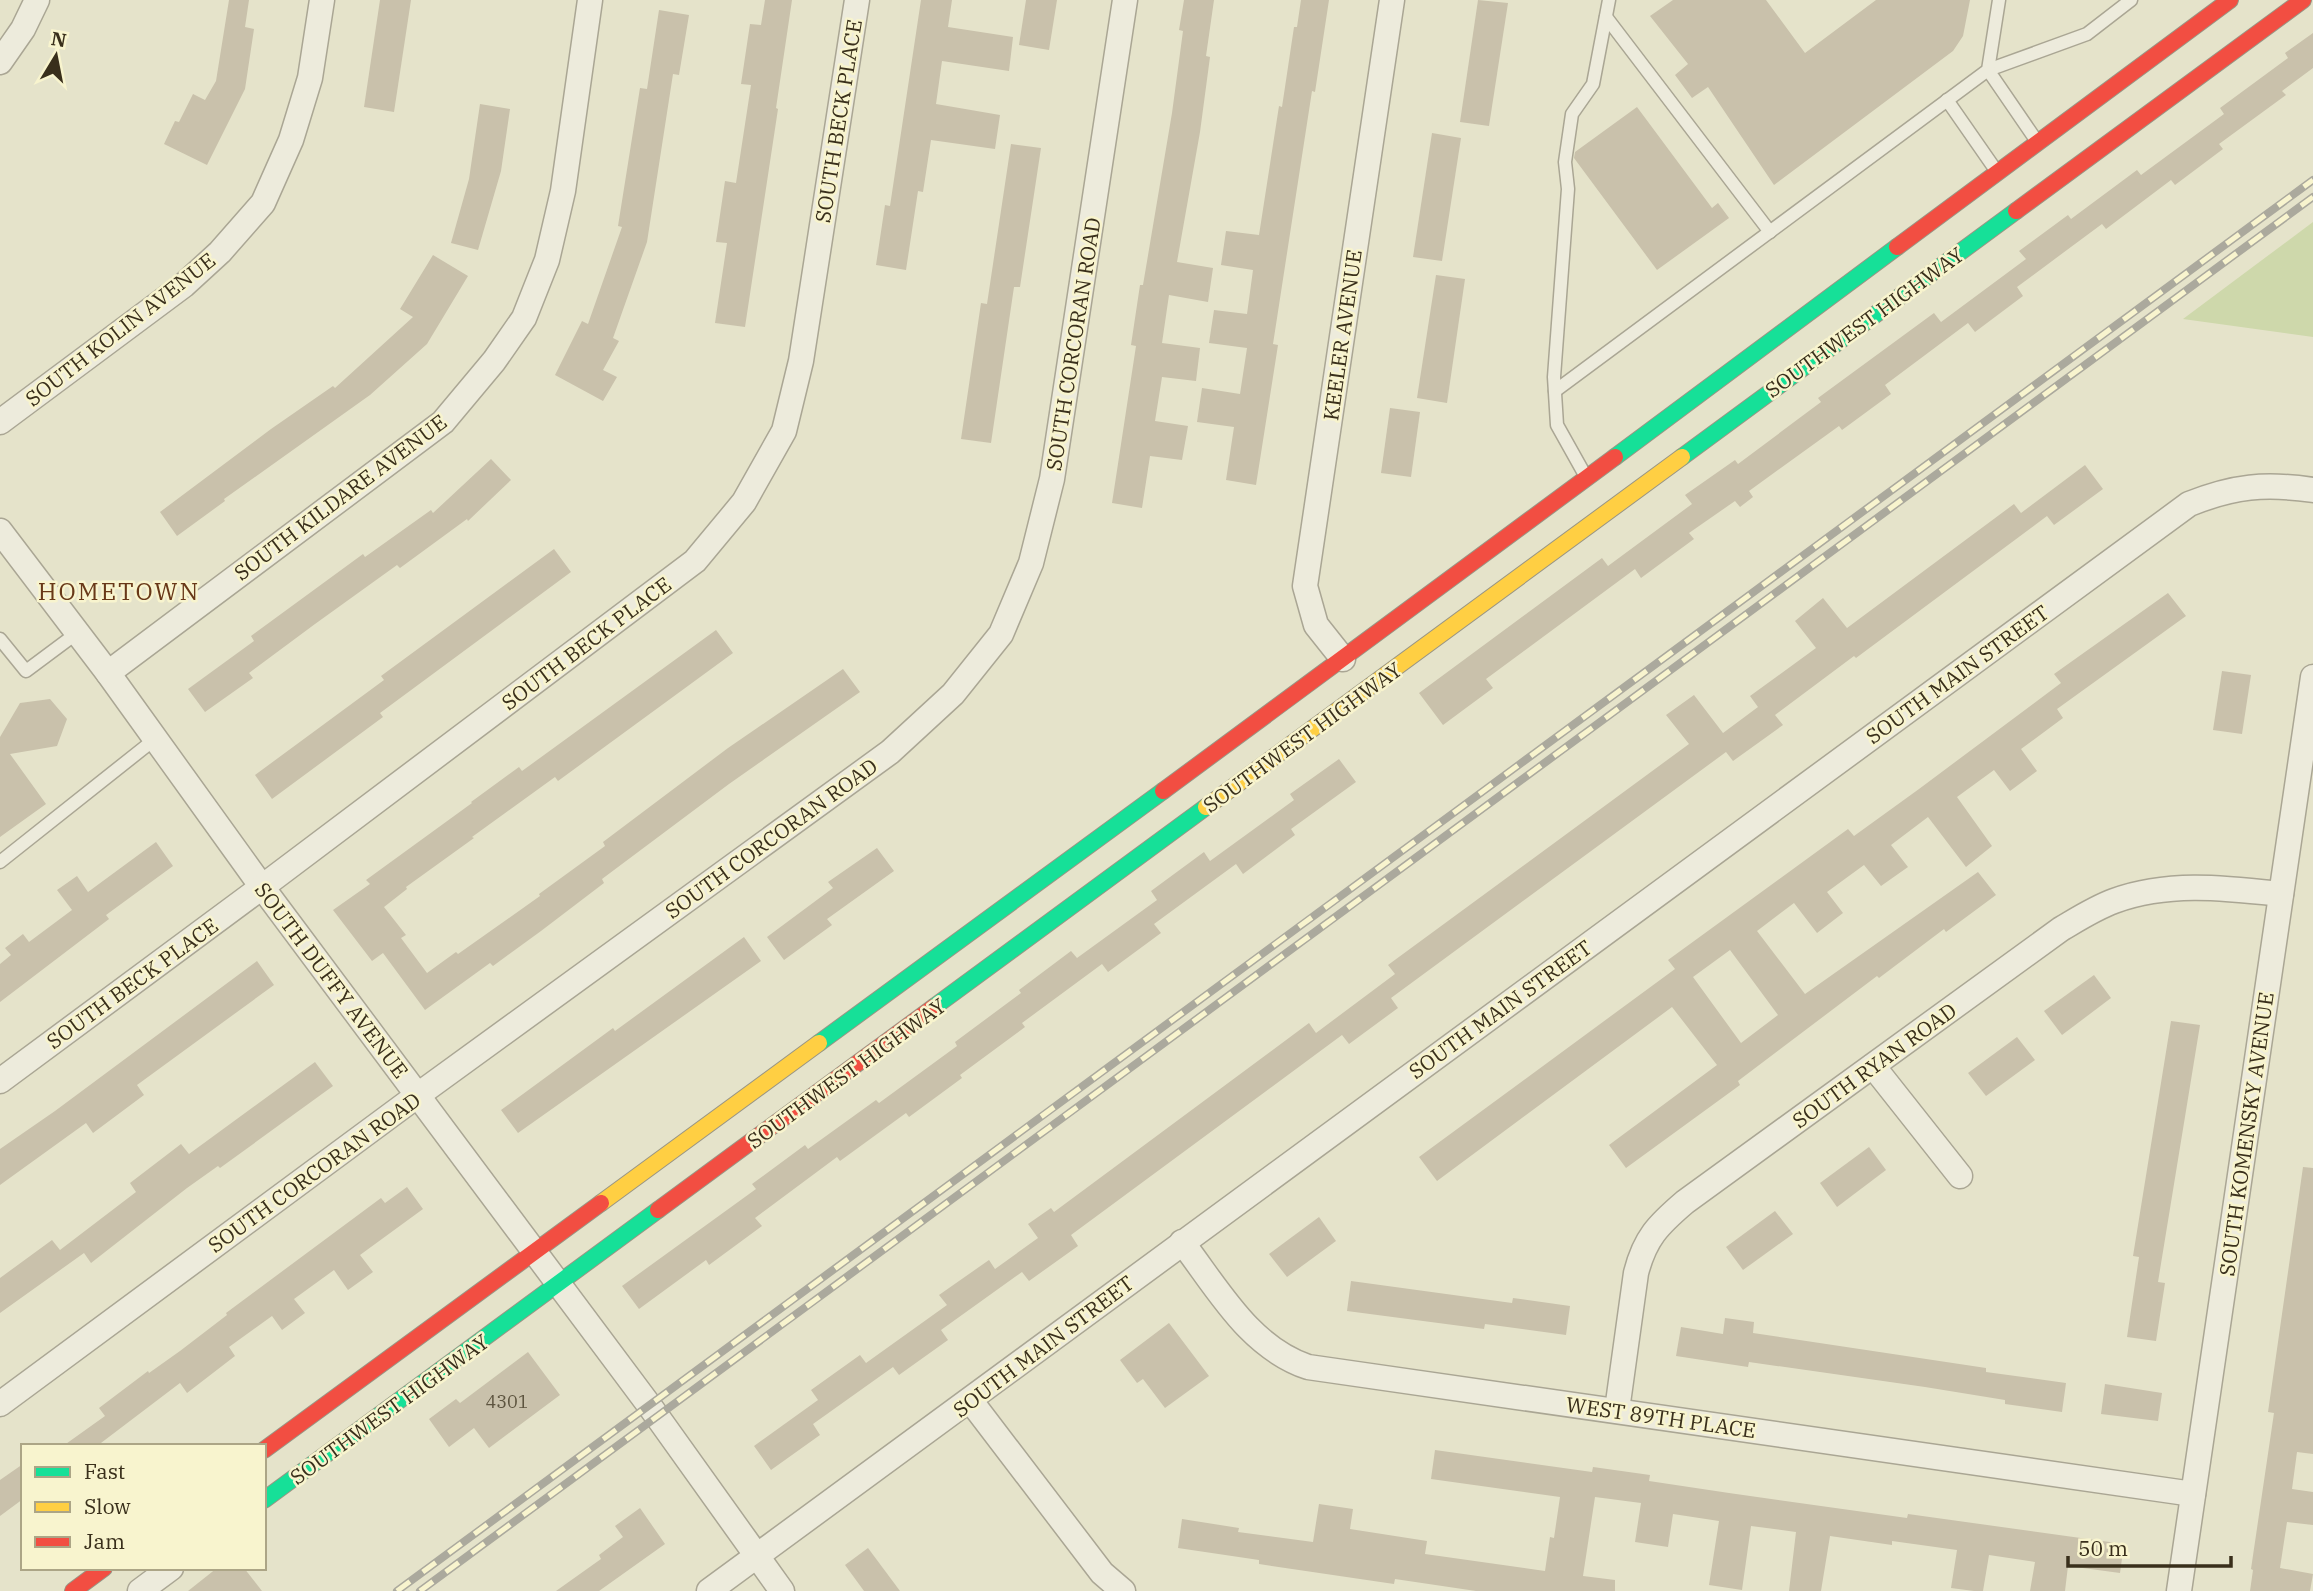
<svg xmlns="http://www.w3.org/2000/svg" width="2313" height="1591" font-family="'IBM Plex Serif',serif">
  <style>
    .park { fill: #ced8ab }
    .building { fill: #c9c1ab; fill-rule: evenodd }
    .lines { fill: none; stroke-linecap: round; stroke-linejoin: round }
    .lane-casing { stroke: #aaa694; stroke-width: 15 }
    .street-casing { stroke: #aaa694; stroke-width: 27 }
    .fast-casing { stroke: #999584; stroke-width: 18 }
    .slow-casing { stroke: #999584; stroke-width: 18 }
    .jam-casing { stroke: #999584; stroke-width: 18 }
    .lane { stroke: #edebdc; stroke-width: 12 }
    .street { stroke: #edebdc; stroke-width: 24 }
    .fast { stroke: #16e098; stroke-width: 16 }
    .slow { stroke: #ffcf43; stroke-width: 16 }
    .jam { stroke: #f24e42; stroke-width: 16 }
    .rail-casing { stroke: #aba99d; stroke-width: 8 }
    .rail { stroke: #f8f4ce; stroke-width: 5; stroke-dasharray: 16; stroke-linecap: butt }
    .labels { text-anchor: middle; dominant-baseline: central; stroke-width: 5; stroke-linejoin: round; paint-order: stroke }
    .number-label { font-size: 18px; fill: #5d543f }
    .street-label { font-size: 21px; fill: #392f1b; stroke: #f8f4ce }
    .quarter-label { font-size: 24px; letter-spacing: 2px; fill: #683818; stroke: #f8f4ce }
  </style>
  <rect width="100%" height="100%" fill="#e5e3ca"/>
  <path class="park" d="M2313 222V337L2183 319Z"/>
  <g class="building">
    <path d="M229 0H249L245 27 254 29 245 89 207 165 164 144 175 121 179 122 193 94 205 100 216 81Z"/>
    <path d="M380 0H411L394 112 364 107Z"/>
    <path d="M765 0H792L776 108 778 109 745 327 715 323 727 243 716 242 725 181 736 183 751 85 741 84 750 24 761 25Z"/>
    <path d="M921 0H952L948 27 1013 37 1009 71 942 61 936 104 1000 115 995 149 931 140 923 192 918 191 906 270 876 265 885 205 890 206Z"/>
    <path d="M1026 0H1057L1049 50 1019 45Z"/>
    <path d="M1184 0H1214L1206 56 1210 57 1200 132 1177 262 1213 268 1208 302 1169 295 1162 343 1200 348 1196 381 1162 377 1155 421 1188 426 1182 460 1150 456 1142 508 1112 503 1136 346 1131 345 1140 285H1143L1172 113 1183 31 1179 30Z"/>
    <path d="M1301 0H1329L1315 92 1312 91 1273 344 1278 345 1256 485 1226 480 1234 427 1197 422 1202 388 1240 394 1247 348 1209 343 1214 310 1247 314 1253 270 1221 265 1226 231 1259 235 1279 106 1282 107 1294 27H1297Z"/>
    <path d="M1478 0 1508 3 1489 126 1460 122Z"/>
    <path d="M1673 0H1766L1805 53 1876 0H1970L1963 36 1953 51 1774 185 1708 87 1692 98 1675 75 1688 64 1650 16Z"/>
    <path d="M659 10 689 15 679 75 673 74 647 242 613 338 619 341 603 370 617 377 603 401 555 375 582 321 588 324 622 227 618 226 640 88 647 89Z"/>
    <path d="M2313 33V68L2282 91 2286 95 2219 144 2223 149 2175 185 2171 180 2106 229 2102 224 2017 287 2023 296 1975 332 1968 323 1885 385 1891 394 1842 430 1839 426 1749 491 1753 497 1740 507 1735 501 1689 533 1694 539 1641 578 1635 569 1486 679 1493 688 1443 725 1419 693 1602 558 1608 566 1692 504 1685 495 1735 460 1738 464 1821 402 1818 398 1934 313 1941 322 2026 259 2019 251 2068 215 2071 219 2137 170 2141 175 2224 114 2220 108 2288 58 2285 53Z"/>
    <path d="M480 104 510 109 501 171 478 250 451 243 469 179Z"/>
    <path d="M1637 107 1712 208 1718 203 1729 218 1657 270 1574 158 1575 152Z"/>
    <path d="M1432 133 1461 138 1442 261 1413 257Z"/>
    <path d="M1011 144 1041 148 1020 287H1014L991 443 961 439 981 303 987 304Z"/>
    <path d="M433 255 468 276 427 344 370 395 224 499 225 501 177 536 160 512 271 429 333 386 335 388 413 317 400 309Z"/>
    <path d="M1436 275 1465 279 1447 403 1417 398Z"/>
    <path d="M1390 408 1420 412 1411 477 1381 473Z"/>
    <path d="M491 459 511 480 468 521 467 519 400 568 397 565 315 624 249 673 253 678 205 712 188 689 254 641 251 636 363 554 365 557 431 510 433 513Z"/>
    <path d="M2085 465 2103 489 2054 525 2047 516 1856 658 1854 656 1775 715 1783 725 1733 761 1726 752 1391 998 1398 1008 1349 1044 1342 1035 1071 1235 1078 1246 1029 1281 1022 1272 941 1330 948 1340 899 1375 893 1367 813 1424 820 1435 771 1470 754 1446 818 1400 811 1390 860 1355 866 1363 947 1305 939 1295 989 1260 995 1269 1038 1238 1028 1224 1051 1208 1054 1212 1309 1023 1316 1033 1395 974 1388 965 1689 744 1666 715 1694 695 1723 733 1758 707 1750 696 1816 648 1795 621 1823 598 1847 628 2014 504 2021 513Z"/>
    <path d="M554 549 571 572 380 713 383 717 272 799 255 775 384 680 381 676Z"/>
    <path d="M2168 593 2186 616 2057 709 2063 718 2021 749 2037 771 2010 791 1994 770 1957 797 1992 846 1966 867 1928 817 1891 845 1908 867 1881 886 1864 865 1827 892 1843 913 1817 933 1794 903 1757 931 1805 994 1978 872 1996 895 1946 932 1944 929 1879 978 1877 976 1738 1081 1740 1085 1626 1168 1609 1145 1717 1065 1672 1007 1437 1181 1419 1157 1675 969 1668 960 1848 829 1854 836 1919 789 2061 683 2054 674ZM1730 950 1778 1015 1741 1043 1693 977Z"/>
    <path d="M716 630 733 653 558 781 555 777 472 837 474 838 406 887 407 889 384 907 406 935 401 938 427 973 456 952 458 954 540 896 539 894 605 846 603 842 728 748 843 669 860 692 729 784 602 879 604 883 541 931 493 966 490 963 425 1010 383 953 372 961 333 910 370 884 366 880 472 803 471 802 519 767 522 771Z"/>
    <path d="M2222 671 2251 675 2242 734 2213 730Z"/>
    <path d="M50 699 67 719 57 746 10 754 46 804 0 837V737L20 703Z"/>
    <path d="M1339 759 1356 782 1291 829 1295 835 1243 874 1236 864 1154 924 1161 933 1108 972 1102 964 1022 1023 1025 1027 960 1075 962 1078 909 1117 906 1113 840 1161 837 1157 755 1218 762 1226 709 1265 706 1260 639 1309 622 1286 756 1189 752 1184 805 1145 808 1149 876 1100 879 1103 957 1046 955 1042 1021 993 1019 990 1071 951 1077 958 1157 900 1151 891 1204 852 1210 861 1294 800 1290 794Z"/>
    <path d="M156 842 173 866 106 915 109 919 0 1002V964L11 955 5 948 23 934 29 942 72 910 57 890 77 876 88 892Z"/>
    <path d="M877 848 894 871 827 919 832 925 784 960 767 937 833 888 828 882Z"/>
    <path d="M744 937 761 961 518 1133 501 1110 613 1028 615 1031Z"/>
    <path d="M257 961 274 985 137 1085 144 1095 93 1133 86 1123 0 1185V1149L55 1111Z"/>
    <path d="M2094 975 2111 998 2062 1035 2044 1011Z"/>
    <path d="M2171 1021 2200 1025 2158 1282 2165 1283 2156 1341 2127 1337 2139 1257 2133 1256Z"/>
    <path d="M2017 1037 2035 1060 1986 1096 1968 1073Z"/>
    <path d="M315 1062 333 1086 220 1168 218 1166 187 1188 91 1263 84 1253 0 1313V1278L52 1240 60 1250 136 1192 130 1183 181 1144 189 1154Z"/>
    <path d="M1869 1147 1886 1170 1837 1207 1820 1183Z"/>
    <path d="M2303 1167 2313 1168V1454L2297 1452 2292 1489 2313 1492V1525L2287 1522 2280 1568 2313 1574 2310 1591H2250L2253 1570 2251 1569 2274 1413 2268 1412Z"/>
    <path d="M407 1187 423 1209 360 1255 373 1272 348 1290 334 1270 294 1299 305 1313 282 1330 272 1316 229 1347 235 1356 187 1393 180 1383 97 1446H63L105 1416 99 1408 148 1371 149 1373 180 1351 227 1315 226 1313 381 1198 385 1203Z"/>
    <path d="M1775 1211 1793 1234 1743 1270 1726 1247Z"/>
    <path d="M1319 1217 1336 1241 1287 1277 1269 1254Z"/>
    <path d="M1351 1281 1512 1303 1513 1298 1570 1306 1566 1335 1485 1324 1484 1329 1347 1311Z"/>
    <path d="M1725 1318 1754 1322 1753 1333 1986 1368V1372L2066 1383 2062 1412 2005 1404V1400L1925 1387 1749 1362 1748 1367 1676 1356 1681 1327 1723 1334Z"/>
    <path d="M1169 1323 1209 1376 1165 1408 1143 1379 1137 1383 1120 1360Z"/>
    <path d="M528 1352 560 1395 489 1448 474 1428 449 1447 429 1419 456 1399 460 1403Z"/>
    <path d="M2105 1384 2162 1393 2158 1421 2101 1414Z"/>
    <path d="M1435 1450 1592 1472 1593 1467 1650 1475 1649 1481 1729 1493 1907 1518 1908 1514 2124 1544 2120 1573 2068 1566 2065 1591H2030L2035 1562 1989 1555 1983 1591H1974L1951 1588 1957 1550 1892 1541V1545L1830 1536 1821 1591H1789L1796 1532 1751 1526 1742 1590 1709 1585 1719 1521 1673 1514 1668 1547 1635 1542 1641 1503 1595 1497 1583 1576 1615 1580V1591H1476L1395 1579 1394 1584 1259 1564V1560L1178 1548 1182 1519 1239 1528 1238 1532 1313 1542 1319 1504 1353 1509 1350 1529 1427 1541 1425 1554 1545 1571 1550 1537 1554 1538 1560 1497 1431 1479Z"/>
    <path d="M23 1464V1499L0 1516V1480Z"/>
    <path d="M640 1508 665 1544 599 1591H556L601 1559 599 1555 623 1537 615 1526Z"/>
    <path d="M868 1548 900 1591H864L845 1565Z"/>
    <path d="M217 1568H244L262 1591H188Z"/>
  </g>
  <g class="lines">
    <g class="lane-casing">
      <g id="lane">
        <path d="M1606 17 1770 232"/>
        <path d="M1947 100 1995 169"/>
        <path d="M2036 140 1988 70 2087 34 2131 0"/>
        <path d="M1555 391 1988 70 1999 0"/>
        <path d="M1585 475 1557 425 1554 377 1568 189 1565 162 1572 114 1593 84 1609 0"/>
        <path d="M0 639 26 671 77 633"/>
        <path d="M0 862 155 739"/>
      </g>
    </g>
    <g class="street-casing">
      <g id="street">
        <path d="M0 62 23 29 37 0"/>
        <path d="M0 422 184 285 220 252 263 203 291 140 310 78 322 0"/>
        <path d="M0 531 108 673 262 887 649 1405 782 1591"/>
        <path d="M1343 659 1316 625 1305 586 1392 0"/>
        <path d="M108 673 443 422 494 361 524 318 547 260 563 191 590 0"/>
        <path d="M1873 1066 1960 1176"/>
        <path d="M0 1081 262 887 695 561 744 502 784 431 801 361 857 0"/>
        <path d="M1182 1242C1218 1289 1249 1347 1308 1367L2193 1494"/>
        <path d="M970 1400 1102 1573 1123 1591"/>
        <path d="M0 1404 418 1095 890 752 953 694 1001 634 1031 563 1052 479 1125 0"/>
        <path d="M1617 1410 1636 1273C1645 1238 1658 1225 1685 1202L2061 929C2078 919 2095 908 2114 901 2168 881 2225 888 2281 894"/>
        <path d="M140 1591 171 1568"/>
        <path d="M709 1591 2189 504C2234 486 2265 483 2313 490"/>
        <path d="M2179 1591 2313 677"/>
      </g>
    </g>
    <g class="fast-casing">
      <g id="fast">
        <path d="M1615 457 1897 247"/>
        <path d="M1682 457 2016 211"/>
        <path d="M934 1007 1206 807"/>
        <path d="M819 1043 1163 791"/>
        <path d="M264 1500 658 1210"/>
      </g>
    </g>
    <g class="slow-casing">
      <g id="slow">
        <path d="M1206 807 1682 457"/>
        <path d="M601 1203 819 1043"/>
      </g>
    </g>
    <g class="jam-casing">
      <g id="jam">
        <path d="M2016 211 2303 0"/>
        <path d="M1897 247 2230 0"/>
        <path d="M1163 791 1615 457"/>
        <path d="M658 1210 934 1007"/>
        <path d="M264 1450 601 1203"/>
        <path d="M73 1591 104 1568"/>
      </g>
    </g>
    <use href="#lane" class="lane"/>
    <use href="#street" class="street"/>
    <use href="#fast" class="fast"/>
    <use href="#slow" class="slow"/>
    <use href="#jam" class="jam"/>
    <g class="rail-casing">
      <g id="rail">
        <path d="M397 1591 2313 180"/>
        <path d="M420 1591 2313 197"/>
      </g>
    </g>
    <use href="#rail" class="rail"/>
  </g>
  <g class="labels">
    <g class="number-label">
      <text x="507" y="1401">4301</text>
    </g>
    <g class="street-label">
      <text transform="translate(838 121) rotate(-81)">SOUTH BECK PLACE</text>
      <text transform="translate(1864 322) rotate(-36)">SOUTHWEST HIGHWAY</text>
      <text transform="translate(120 329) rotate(-38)">SOUTH KOLIN AVENUE</text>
      <text transform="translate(1342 335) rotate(-82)">KEELER AVENUE</text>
      <text transform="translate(1073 344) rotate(-81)">SOUTH CORCORAN ROAD</text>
      <text transform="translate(340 497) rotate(-37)">SOUTH KILDARE AVENUE</text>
      <text transform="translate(586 643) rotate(-37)">SOUTH BECK PLACE</text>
      <text transform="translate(1957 674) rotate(-36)">SOUTH MAIN STREET</text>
      <text transform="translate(1302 737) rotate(-36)">SOUTHWEST HIGHWAY</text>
      <text transform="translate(771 838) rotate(-36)">SOUTH CORCORAN ROAD</text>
      <text transform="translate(332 980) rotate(53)">SOUTH DUFFY AVENUE</text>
      <text transform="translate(132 983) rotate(-36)">SOUTH BECK PLACE</text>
      <text transform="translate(1500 1009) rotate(-36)">SOUTH MAIN STREET</text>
      <text transform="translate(1874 1065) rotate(-36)">SOUTH RYAN ROAD</text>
      <text transform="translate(846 1073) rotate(-36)">SOUTHWEST HIGHWAY</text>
      <text transform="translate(2246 1134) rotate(-82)">SOUTH KOMENSKY AVENUE</text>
      <text transform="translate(314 1172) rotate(-36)">SOUTH CORCORAN ROAD</text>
      <text transform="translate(1043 1346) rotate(-37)">SOUTH MAIN STREET</text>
      <text transform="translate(389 1409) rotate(-36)">SOUTHWEST HIGHWAY</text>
      <text transform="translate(1661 1417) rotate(8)">WEST 89TH PLACE</text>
    </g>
    <g class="quarter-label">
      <text x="119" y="591">HOMETOWN</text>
    </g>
  </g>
  <rect x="21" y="1444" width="245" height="126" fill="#f8f4ce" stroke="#aca586" stroke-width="2"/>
  <rect x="35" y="1467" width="35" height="10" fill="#16e098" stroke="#aca586" stroke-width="2"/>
  <text x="84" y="1479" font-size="21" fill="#392f1b">Fast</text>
  <rect x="35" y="1502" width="35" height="10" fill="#ffcf43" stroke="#aca586" stroke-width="2"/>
  <text x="84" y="1514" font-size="21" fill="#392f1b">Slow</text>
  <rect x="35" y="1537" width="35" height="10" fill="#f24e42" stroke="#aca586" stroke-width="2"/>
  <text x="84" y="1549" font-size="21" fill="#392f1b">Jam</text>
  <g transform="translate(56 56) rotate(10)" stroke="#f8f4ce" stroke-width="5" paint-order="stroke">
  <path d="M0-5L12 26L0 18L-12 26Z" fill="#392f1b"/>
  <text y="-10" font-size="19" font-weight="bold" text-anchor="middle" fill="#392f1b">N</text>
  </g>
  <path d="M2068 1556v10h163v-10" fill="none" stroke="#392f1b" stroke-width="3.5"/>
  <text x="2078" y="1556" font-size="21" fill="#392f1b" stroke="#f8f4ce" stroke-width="5" paint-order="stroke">50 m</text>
</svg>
